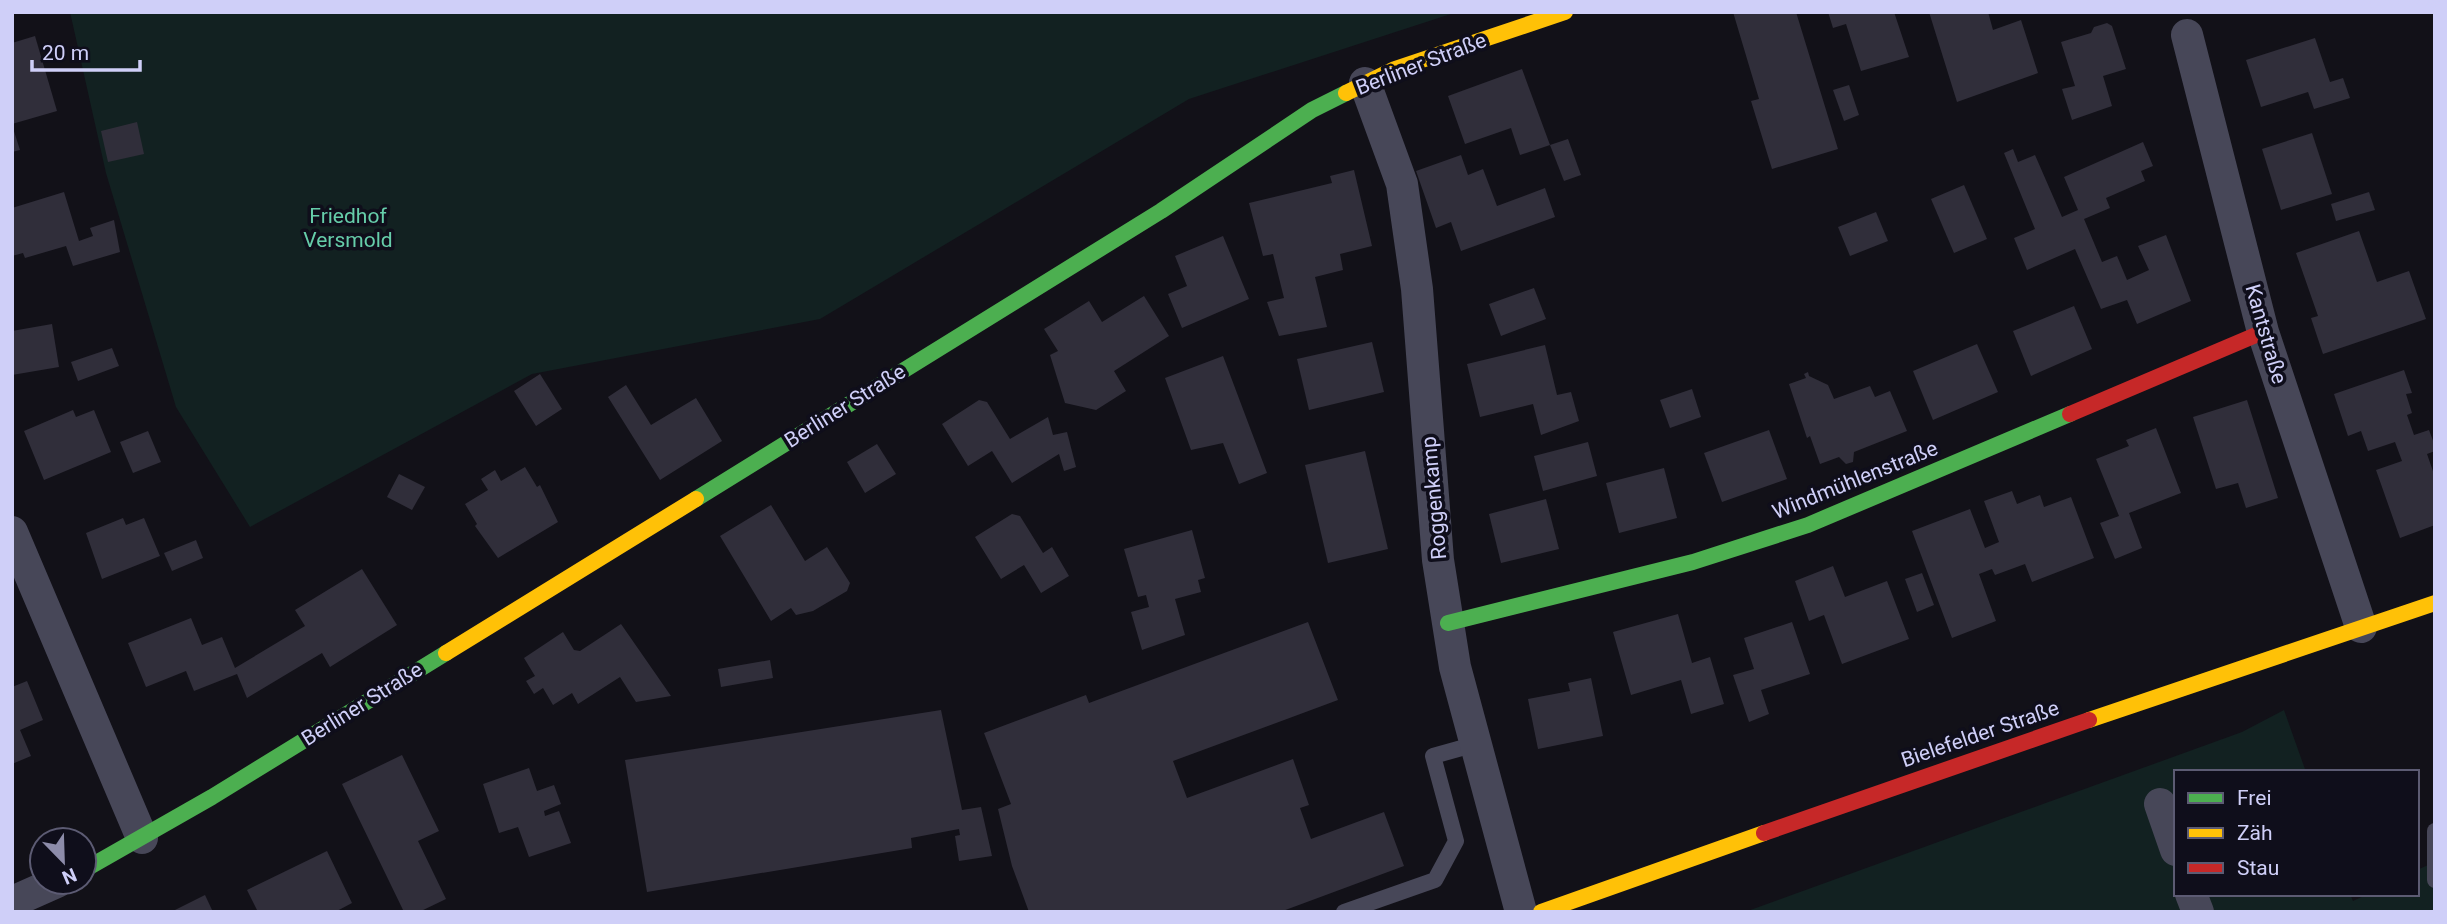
<svg xmlns="http://www.w3.org/2000/svg" width="2447" height="924" font-family="Roboto,sans-serif">
  <style>
    .green { fill: #122121 }
    .building { fill: #302e3a }
    .lines { fill: none; stroke-linecap: round; stroke-linejoin: round }
    .lane { stroke: #474758; stroke-width: 16 }
    .street { stroke: #474758; stroke-width: 32 }
    .fast { stroke: #4caf50; stroke-width: 16 }
    .slow { stroke: #ffc107; stroke-width: 16 }
    .jam { stroke: #c62828; stroke-width: 16 }
    .labels { text-anchor: middle; dominant-baseline: central; stroke-width: 7; stroke-linejoin: round; paint-order: stroke }
    .street-label { font-size: 21px; fill: #cfcff8; stroke: #0f0e1b }
    .park-label { font-size: 21px; fill: #66cdaa; stroke: #0f0e1b }
  </style>
  <rect width="100%" height="100%" fill="#121118"/>
  <g class="green">
    <path d="M70 12H1457L1189 99 820 319 532 374 250 527 176 407 106 173Z"/>
    <path d="M2284 710 2306 772H2176V894H2350L2353 901 2368 894H2417V870L2435 862V912H1745L2242 732Z"/>
  </g>
  <g class="building">
    <path d="M1733 12H1796L1838 149 1772 169 1751 101 1759 99Z"/>
    <path d="M1828 12H1894L1909 57 1861 71 1846 24 1833 28Z"/>
    <path d="M1929 12H1988L1993 30 2021 20 2038 73 1957 102Z"/>
    <path d="M2107 23 2112 26 2126 69 2103 76 2112 106 2072 120 2062 89 2075 86 2061 42 2091 33 2094 27Z"/>
    <path d="M35 36 57 111 12 124V43Z"/>
    <path d="M2315 38 2330 82 2343 78 2350 98 2314 109 2308 92 2261 107 2246 60Z"/>
    <path d="M1522 69 1550 145 1520 155 1511 128 1465 144 1448 96Z"/>
    <path d="M1849 85 1859 115 1844 121 1833 90Z"/>
    <path d="M137 122 144 154 108 162 101 131Z"/>
    <path d="M12 125 20 150 12 152Z"/>
    <path d="M2312 133 2332 194 2281 210 2262 149Z"/>
    <path d="M1568 139 1581 175 1564 181 1550 145Z"/>
    <path d="M2143 142 2153 166 2141 171 2145 181 2106 198 2110 208 2084 219 2102 262 2117 256 2127 280 2149 270 2138 246 2166 235 2191 301 2137 324 2127 300 2101 309 2075 249 2027 270 2014 238 2035 229 2004 153 2013 149 2018 162 2035 155 2062 217 2078 210 2064 177Z"/>
    <path d="M1461 155 1468 175 1483 169 1497 206 1545 188 1555 217 1461 251 1451 222 1436 228 1416 171Z"/>
    <path d="M1354 170 1372 246 1340 254 1343 270 1315 277 1327 327 1279 336 1267 302 1284 298 1273 254 1263 256 1249 203 1332 183 1330 176Z"/>
    <path d="M1964 185 1987 239 1954 253 1931 199Z"/>
    <path d="M64 192 79 241 93 236 90 228 114 220 120 252 73 266 66 246 25 258 23 253 12 256V208Z"/>
    <path d="M2369 192 2375 210 2336 221 2331 204Z"/>
    <path d="M1876 212 1888 241 1850 256 1838 227Z"/>
    <path d="M2359 231 2377 282 2409 271 2426 319 2323 354 2311 318 2318 316 2296 253Z"/>
    <path d="M1223 236 1249 299 1182 328 1168 294 1187 286 1175 256Z"/>
    <path d="M1534 288 1546 319 1501 336 1489 304Z"/>
    <path d="M1144 296 1169 336 1114 371 1126 391 1096 410 1065 403 1050 355 1058 351 1044 329 1089 301 1102 322Z"/>
    <path d="M2074 306 2092 349 2031 376 2013 331Z"/>
    <path d="M52 324 59 367 12 375V331Z"/>
    <path d="M1372 342 1384 392 1309 410 1297 359Z"/>
    <path d="M1977 344 1998 392 1933 420 1913 371Z"/>
    <path d="M1545 345 1557 395 1571 392 1579 421 1541 435 1533 404 1480 417 1467 364Z"/>
    <path d="M112 348 119 366 78 381 71 362Z"/>
    <path d="M1223 356 1267 473 1239 484 1223 443 1191 450 1165 378Z"/>
    <path d="M2404 370 2412 393 2406 394 2412 413 2407 415 2414 435 2429 430 2435 446V451L2427 454 2435 477V525L2400 538 2376 470 2402 461 2395 442 2368 451 2361 431 2348 436 2334 394Z"/>
    <path d="M1808 372 1809 376 1828 385 1834 399 1870 386 1875 397 1890 391 1907 431 1854 452 1853 462 1846 464 1839 457 1820 464 1810 436 1807 438 1789 384 1806 378 1804 374Z"/>
    <path d="M540 374 562 409 536 426 514 391Z"/>
    <path d="M626 385 651 425 696 398 722 441 660 480 608 397Z"/>
    <path d="M1692 389 1701 417 1670 428 1660 400Z"/>
    <path d="M979 400 987 402 1010 439 1048 417 1053 435 1067 432 1076 467 1064 471 1059 454 1012 483 992 451 968 466 942 424Z"/>
    <path d="M2247 400 2278 498 2246 508 2238 483 2216 489 2193 417Z"/>
    <path d="M73 410 76 417 94 410 111 452 44 480 24 431Z"/>
    <path d="M2156 428 2181 493 2129 513 2142 548 2115 559 2100 523 2119 516 2096 459 2129 446 2126 440Z"/>
    <path d="M1769 430 1787 479 1722 502 1704 453Z"/>
    <path d="M148 431 161 462 133 473 120 442Z"/>
    <path d="M1588 442 1597 476 1543 491 1534 456Z"/>
    <path d="M877 444 896 474 865 493 847 462Z"/>
    <path d="M1365 451 1388 549 1328 563 1305 465Z"/>
    <path d="M525 467 537 487 540 485 558 522 498 558 475 526 477 524 465 504 488 490 481 479 495 470 501 481Z"/>
    <path d="M1664 468 1677 518 1619 533 1606 483Z"/>
    <path d="M399 474 425 487 412 510 387 497Z"/>
    <path d="M2012 491 2017 504 2040 495 2044 507 2071 497 2094 558 2032 582 2025 564 1995 575 1992 569 1979 574 1996 621 1952 638 1912 531 1970 509 1985 548 1999 542 1984 501Z"/>
    <path d="M1546 499 1559 549 1501 563 1489 514Z"/>
    <path d="M771 505 805 561 827 547 850 583 847 591 813 611 796 615 791 608 771 621 720 536Z"/>
    <path d="M1012 514 1020 516 1043 553 1052 547 1069 576 1041 593 1024 565 1001 579 975 537Z"/>
    <path d="M123 518 126 525 144 518 160 556 102 579 86 533Z"/>
    <path d="M1192 530 1205 578 1198 580 1201 592 1175 599 1185 635 1142 650 1131 612 1149 607 1146 595 1138 597 1124 549Z"/>
    <path d="M196 540 203 558 172 571 164 553Z"/>
    <path d="M1833 566 1845 597 1887 581 1909 639 1842 664 1824 615 1809 621 1795 581Z"/>
    <path d="M362 569 397 625 330 667 322 653 247 698 237 674 194 691 186 671 146 687 128 643 191 618 202 645 222 637 235 668 305 626 295 610Z"/>
    <path d="M1922 573 1934 605 1917 612 1905 579Z"/>
    <path d="M1678 614 1692 663 1710 657 1724 704 1691 714 1681 680 1631 695 1613 632Z"/>
    <path d="M1308 622 1338 700 1173 761 1187 798 1293 759 1309 805 1300 808 1311 839 1384 812 1404 866 1280 912H1029L1012 866 998 809 1011 804 984 733 1086 695 1089 703Z"/>
    <path d="M1792 622 1810 674 1761 690 1769 714 1749 722 1733 675 1754 669 1744 638Z"/>
    <path d="M621 624 671 696 636 702 620 677 578 704 572 693 553 705 543 688 534 694 526 681 535 676 524 658 563 632 574 650 580 651Z"/>
    <path d="M770 660 773 678 721 687 718 669Z"/>
    <path d="M1591 678 1603 736 1538 749 1528 699 1570 691 1568 683Z"/>
    <path d="M27 681 43 720 20 730 31 756 12 764V687Z"/>
    <path d="M941 710 962 810 981 807 992 856 959 861 955 836 960 835 959 829 911 838 912 848 647 892 625 760Z"/>
    <path d="M402 755 439 831 418 841 446 899 419 912H404L342 784Z"/>
    <path d="M529 768 537 791 554 785 561 804 544 811 545 816 559 811 571 843 529 857 518 827 499 833 483 784Z"/>
    <path d="M327 851 352 903 335 912H258L247 890Z"/>
    <path d="M205 895 213 912H171Z"/>
  </g>
  <g class="lines">
    <g class="lane">
      <path d="M2435 831V880"/>
      <path d="M1344 912 1435 880 1456 841 1433 756 1476 744"/>
    </g>
    <g class="street">
      <path d="M2187 35 2263 332 2361 627"/>
      <path d="M1365 83 1402 184 1417 289 1438 560 1455 667 1521 912"/>
      <path d="M12 532 142 838"/>
      <path d="M2160 804 2176 850"/>
      <path d="M2191 894 2198 912"/>
      <path d="M12 902 57 882"/>
    </g>
    <g class="fast">
      <path d="M696 499 1161 211 1312 110 1346 93"/>
      <path d="M1448 623 1693 562 1808 525 2070 414"/>
      <path d="M84 870 212 797 446 653"/>
    </g>
    <g class="slow">
      <path d="M1346 93 1395 69 1565 12"/>
      <path d="M446 653 696 499"/>
      <path d="M2089 720 2435 603"/>
      <path d="M1541 912 1764 833"/>
    </g>
    <g class="jam">
      <path d="M2070 414 2263 332"/>
      <path d="M1764 833 2089 720"/>
    </g>
  </g>
  <g class="labels">
    <g class="street-label">
      <text transform="translate(1421 64) rotate(-21)">Berliner Straße</text>
      <text transform="translate(2266 334) rotate(74)">Kantstraße</text>
      <text transform="translate(845 406) rotate(-32)">Berliner Straße</text>
      <text transform="translate(1855 480) rotate(-22)">Windmühlenstraße</text>
      <text transform="translate(1434 498) rotate(-95)">Roggenkamp</text>
      <text transform="translate(362 704) rotate(-32)">Berliner Straße</text>
      <text transform="translate(1980 734) rotate(-19)">Bielefelder Straße</text>
    </g>
    <g class="park-label">
      <text x="348" y="216">Friedhof<tspan x="348" dy="24">Versmold</tspan></text>
    </g>
  </g>
  <rect width="2447" height="924" fill="none" stroke="#cfcff8" stroke-width="28"/>
  <rect x="2174" y="770" width="245" height="126" fill="#0f0e1b" stroke="#5c5b73" stroke-width="2"/>
  <rect x="2188" y="793" width="35" height="10" fill="#4caf50" stroke="#5c5b73" stroke-width="2"/>
  <text x="2237" y="805" font-size="21" fill="#cfcff8">Frei</text>
  <rect x="2188" y="828" width="35" height="10" fill="#ffc107" stroke="#5c5b73" stroke-width="2"/>
  <text x="2237" y="840" font-size="21" fill="#cfcff8">Zäh</text>
  <rect x="2188" y="863" width="35" height="10" fill="#c62828" stroke="#5c5b73" stroke-width="2"/>
  <text x="2237" y="875" font-size="21" fill="#cfcff8">Stau</text>
  <g transform="translate(63 861) rotate(157)"><circle r="33" fill="#0f0e1b" stroke="#5c5b73" stroke-width="2"/>
  <path d="M0-5L12 26L0 18L-12 26Z" fill="#8d8caa"/>
  <text y="-10" font-size="19" font-weight="bold" text-anchor="middle" fill="#cfcff8">N</text>
  </g>
  <path d="M32 60v10h108v-10" fill="none" stroke="#cfcff8" stroke-width="3.5"/>
  <text x="42" y="60" font-size="21" fill="#cfcff8" stroke="#0f0e1b" stroke-width="5" paint-order="stroke">20 m</text>
</svg>
